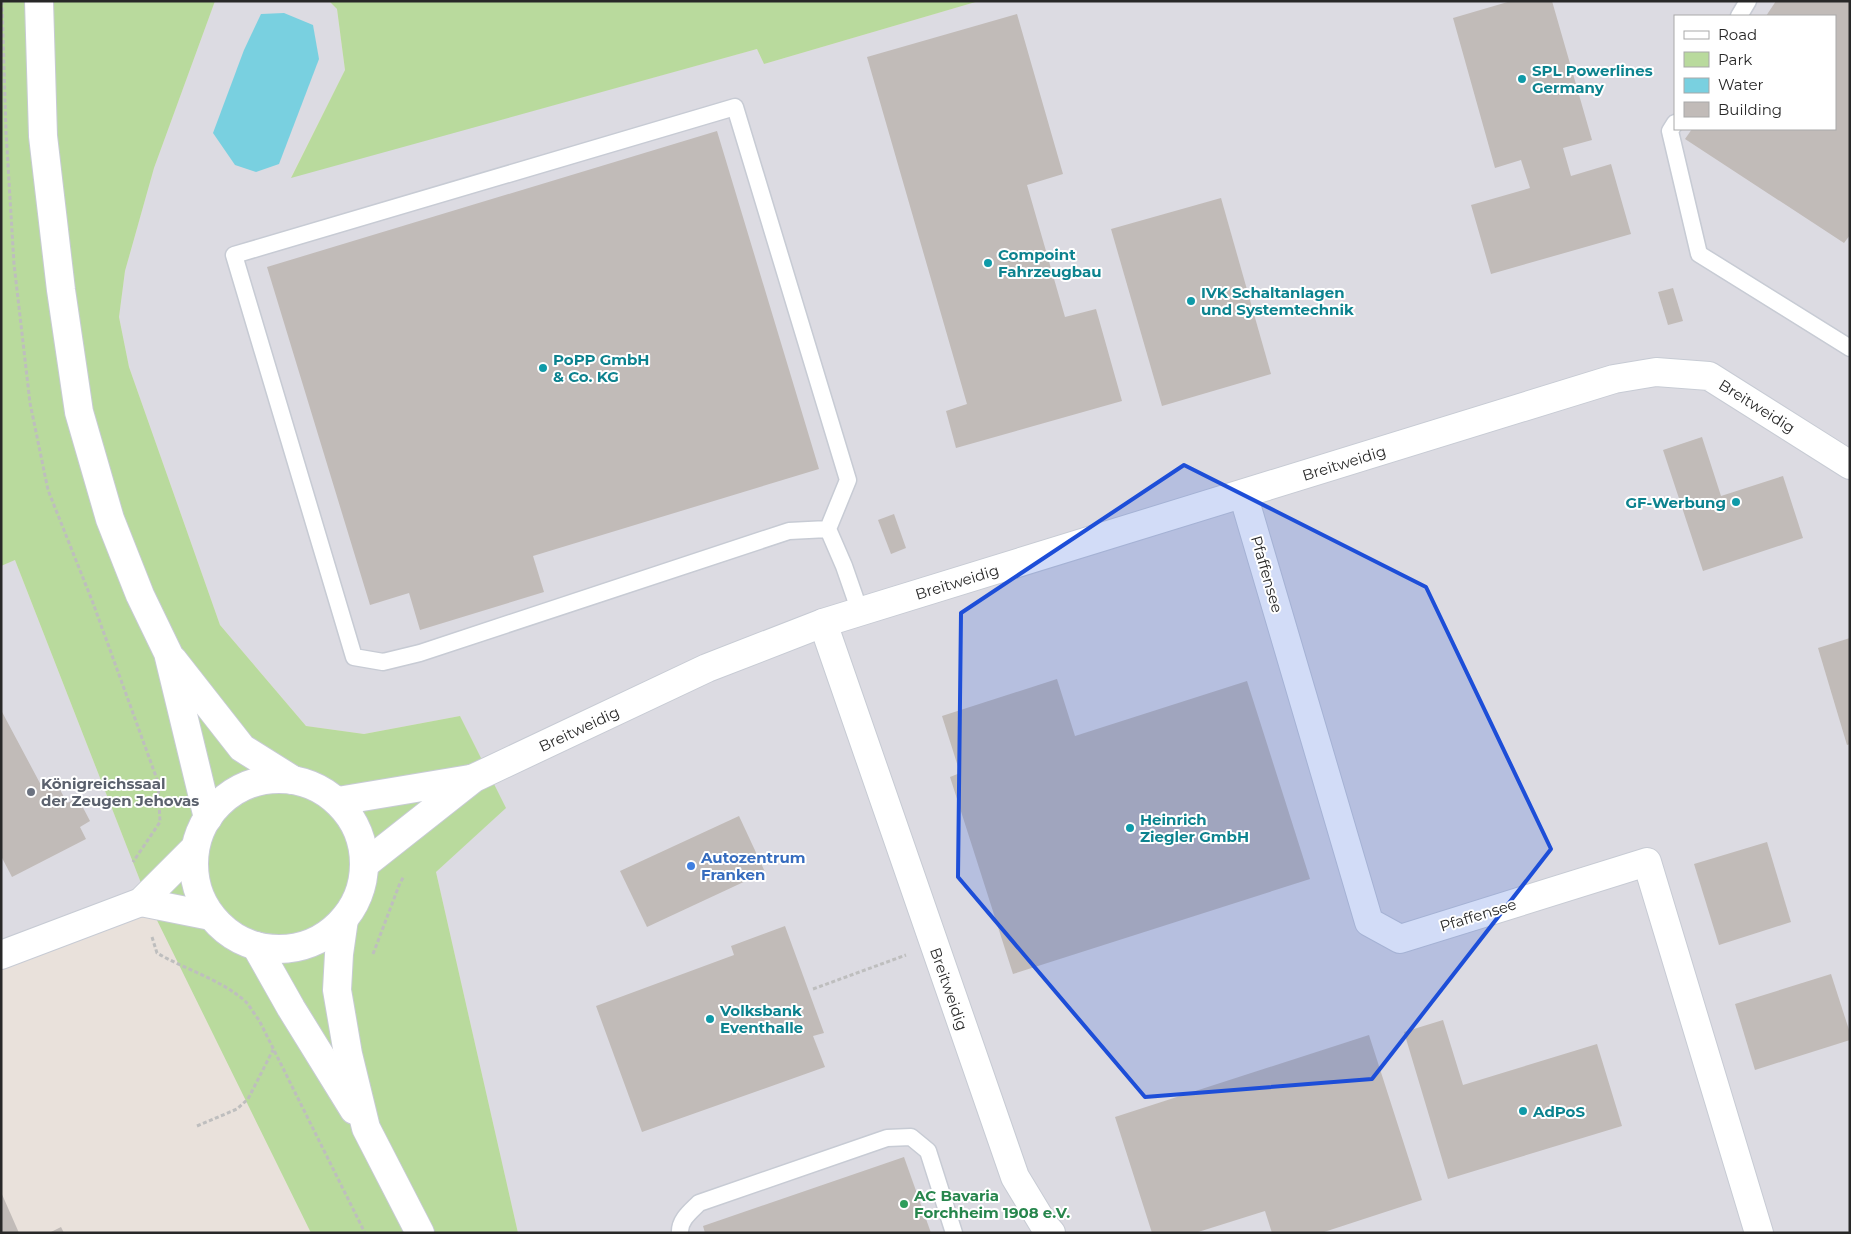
<svg xmlns="http://www.w3.org/2000/svg" width="1851" height="1234" font-family="Montserrat,sans-serif">
  <style>
    .industrial { fill: #dcdbe2; fill-rule: evenodd }
    .green { fill: #b9da9d }
    .water { fill: #79d0e0 }
    .building { fill: #c1bbb8 }
    .lines { fill: none; stroke-linecap: round; stroke-linejoin: round }
    .service-casing { stroke: #c7cbd4; stroke-width: 19 }
    .minor-casing { stroke: #c7cbd4; stroke-width: 30 }
    .secondary-casing { stroke: #c7cbd4; stroke-width: 30 }
    .path { stroke: #bebebe; stroke-width: 3; stroke-dasharray: 4 2.5; stroke-linecap: butt }
    .service { stroke: #fff; stroke-width: 16 }
    .minor { stroke: #fff; stroke-width: 28 }
    .secondary { stroke: #fff; stroke-width: 28 }
    .marked { fill: #1d4ed8; fill-opacity: 0.2; stroke: #1d4ed8; stroke-width: 4; stroke-linejoin: round }
    .culture-dot { fill: #0f9aa8; stroke: #fff; stroke-width: 2 }
    .worship-dot { fill: #6b7280; stroke: #fff; stroke-width: 2 }
    .shop-dot { fill: #3f7fe0; stroke: #fff; stroke-width: 2 }
    .leisure-dot { fill: #2e9e5b; stroke: #fff; stroke-width: 2 }
    .labels { text-anchor: middle; dominant-baseline: central; stroke-width: 4; stroke-linejoin: round; paint-order: stroke }
    .culture-label { font-size: 15px; font-weight: bold; fill: #0d838f; stroke: #fff; text-anchor: start }
    .street-label { font-size: 15px; fill: #282828; stroke: #fff }
    .worship-label { font-size: 15px; font-weight: bold; fill: #5b616d; stroke: #fff; text-anchor: start }
    .shop-label { font-size: 15px; font-weight: bold; fill: #366cbe; stroke: #fff; text-anchor: start }
    .leisure-label { font-size: 15px; font-weight: bold; fill: #27864d; stroke: #fff; text-anchor: start }
  </style>
  <rect width="100%" height="100%" fill="#e9e1db"/>
  <g class="industrial">
    <path d="M215 1H329L337 9 345 70 291 177 757 49 764 64 979 1H1850V1233H518L436 872 505 808 460 716 364 734 306 726 220 625 129 367 119 317 125 271 154 168ZM1675 16H1835V129H1675Z"/>
    <path d="M15 560 150 906 1 958V566Z"/>
  </g>
  <g class="green">
    <path d="M1 1H215L154 168 125 271 119 317 129 367 220 625 306 726 364 734 460 716 506 808 436 872 518 1233H311L150 906 15 560 1 566Z"/>
    <path d="M329 1H979L764 64 757 49 291 178 345 70 337 9Z"/>
  </g>
  <path class="water" d="M284 13 313 25 319 59 279 164 256 172 235 165 213 133 244 50 261 14Z"/>
  <g class="building">
    <path d="M1511 1H1552L1592 140 1563 148 1571 176 1611 164 1631 234 1491 274 1471 205 1530 188 1521 160 1495 168 1453 18Z"/>
    <path d="M1776 1H1850V235L1844 243 1685 139 1692 129H1835V16H1766Z"/>
    <path d="M1017 14 1063 174 1027 185 1065 317 1096 309 1122 401 956 448 946 411 967 404 867 57Z"/>
    <path d="M717 131 819 469 533 556 544 592 420 630 409 593 370 605 267 267Z"/>
    <path d="M1221 198 1271 374 1162 406 1111 229Z"/>
    <path d="M1673 288 1683 321 1668 325 1658 292Z"/>
    <path d="M1702 437 1721 496 1783 476 1803 538 1703 571 1663 450Z"/>
    <path d="M894 514 906 548 891 554 878 520Z"/>
    <path d="M1850 638V744L1847 745 1818 648Z"/>
    <path d="M1057 679 1075 736 1247 681 1310 879 1013 974 950 777 960 773 942 716Z"/>
    <path d="M1 710 42 787 55 780 67 803 78 798 90 821 80 827 86 839 12 877 1 856Z"/>
    <path d="M739 816 765 872 647 927 620 871Z"/>
    <path d="M1767 842 1791 922 1719 945 1694 864Z"/>
    <path d="M785 926 824 1033 813 1036 825 1067 642 1132 596 1006 734 955 731 946Z"/>
    <path d="M1831 974 1850 1033V1040L1755 1070 1735 1004Z"/>
    <path d="M1443 1020 1463 1085 1597 1044 1622 1126 1448 1179 1404 1032Z"/>
    <path d="M1369 1035 1422 1200 1321 1233H1272L1265 1211 1195 1233H1152L1115 1117Z"/>
    <path d="M904 1157 931 1233H705L703 1226Z"/>
    <path d="M1 1192 19 1233H1Z"/>
    <path d="M61 1227 64 1233H49Z"/>
  </g>
  <g class="lines">
    <g class="service-casing">
      <g id="service">
        <path d="M1739 16 1748 1"/>
        <path d="M1675 123 1670 131 1699 254 1850 348"/>
        <path d="M828 529 848 480 735 107 234 255 354 657 383 662 420 653 789 531 828 529 844 566 860 612"/>
        <path d="M680 1233C679 1220 691 1211 699 1203L887 1138 911 1137 928 1151 954 1233"/>
      </g>
    </g>
    <g class="minor-casing">
      <g id="minor">
        <path d="M1243 494 1369 922 1400 939 1647 862 1759 1233"/>
        <path d="M823 623 1015 1177 1044 1225 1051 1233"/>
        <path d="M338 801 470 779"/>
        <path d="M365 864 474 778 707 668 823 623 1614 379 1656 372 1709 376 1850 465"/>
        <path d="M141 902 211 916"/>
        <path d="M1 955 141 902 195 848"/>
      </g>
    </g>
    <g class="secondary-casing">
      <g id="secondary">
        <path d="M39 1 43 136 61 290 79 412 110 519 140 595 168 653 208 818"/>
        <path d="M173 660 242 748 293 780"/>
        <circle cx="279" cy="864" r="85"/>
        <path d="M344 919 339 954 337 990 348 1054 366 1128 420 1233"/>
        <path d="M256 946 291 1008 354 1110"/>
      </g>
    </g>
    <g class="path">
      <path d="M2 1 6 132 14 264 30 403 48 490 93 603 158 782 160 822 133 862"/>
      <path d="M152 937 157 953C186 970 220 979 245 1001 250 1006 254 1014 259 1020L365 1233"/>
      <path d="M373 954 400 883 404 876"/>
      <path d="M813 989 906 955"/>
      <path d="M197 1126 237 1109 248 1099 273 1050"/>
    </g>
    <use href="#service" class="service"/>
    <use href="#minor" class="minor"/>
    <use href="#secondary" class="secondary"/>
  </g>
  <path class="marked" d="M1184 465 1426 587 1551 849 1372 1079 1145 1097 958 877 961 613Z"/>
  <g class="culture-dot">
    <circle cx="1522" cy="79" r="5"/>
    <circle cx="988" cy="263" r="5"/>
    <circle cx="1191" cy="301" r="5"/>
    <circle cx="543" cy="368" r="5"/>
    <circle cx="1736" cy="502" r="5"/>
    <circle cx="1130" cy="828" r="5"/>
    <circle cx="710" cy="1019" r="5"/>
    <circle cx="1523" cy="1111" r="5"/>
  </g>
  <circle class="worship-dot" cx="31" cy="792" r="5"/>
  <circle class="shop-dot" cx="691" cy="866" r="5"/>
  <circle class="leisure-dot" cx="904" cy="1204" r="5"/>
  <g class="labels">
    <g class="culture-label">
      <text x="1532" y="70">SPL Powerlines<tspan x="1532" dy="17">Germany</tspan></text>
      <text x="998" y="254">Compoint<tspan x="998" dy="17">Fahrzeugbau</tspan></text>
      <text x="1201" y="292">IVK Schaltanlagen<tspan x="1201" dy="17">und Systemtechnik</tspan></text>
      <text x="553" y="359">PoPP GmbH<tspan x="553" dy="17">&amp; Co. KG</tspan></text>
      <text x="1726" y="502" text-anchor="end">GF-Werbung</text>
      <text x="1140" y="819">Heinrich<tspan x="1140" dy="17">Ziegler GmbH</tspan></text>
      <text x="720" y="1010">Volksbank<tspan x="720" dy="17">Eventhalle</tspan></text>
      <text x="1533" y="1111">AdPoS</text>
    </g>
    <g class="street-label">
      <text transform="translate(1757 406) rotate(32)">Breitweidig</text>
      <text transform="translate(1344 463) rotate(-17)">Breitweidig</text>
      <text transform="translate(1267 574) rotate(74)">Pfaffensee</text>
      <text transform="translate(957 582) rotate(-17)">Breitweidig</text>
      <text transform="translate(579 729) rotate(-25)">Breitweidig</text>
      <text transform="translate(1478 915) rotate(-17)">Pfaffensee</text>
      <text transform="translate(949 989) rotate(71)">Breitweidig</text>
    </g>
    <g class="worship-label">
      <text x="41" y="783">Königreichssaal<tspan x="41" dy="17">der Zeugen Jehovas</tspan></text>
    </g>
    <g class="shop-label">
      <text x="701" y="857">Autozentrum<tspan x="701" dy="17">Franken</tspan></text>
    </g>
    <g class="leisure-label">
      <text x="914" y="1195">AC Bavaria<tspan x="914" dy="17">Forchheim 1908 e.V.</tspan></text>
    </g>
  </g>
  <rect width="1851" height="1234" fill="none" stroke="#282828" stroke-width="5"/>
  <rect x="1674" y="15" width="162" height="115" fill="#ffffff" stroke="#a9a9a9"/>
  <rect x="1684" y="31" width="25" height="8" fill="#ffffff" stroke="#a9a9a9"/>
  <text x="1718" y="40" font-size="15" fill="#282828">Road</text>
  <rect x="1684" y="52" width="25" height="15" fill="#b9da9d" stroke="#a9a9a9"/>
  <text x="1718" y="65" font-size="15" fill="#282828">Park</text>
  <rect x="1684" y="78" width="25" height="15" fill="#79d0e0" stroke="#a9a9a9"/>
  <text x="1718" y="90" font-size="15" fill="#282828">Water</text>
  <rect x="1684" y="102" width="25" height="15" fill="#c1bbb8" stroke="#a9a9a9"/>
  <text x="1718" y="115" font-size="15" fill="#282828">Building</text>
</svg>
